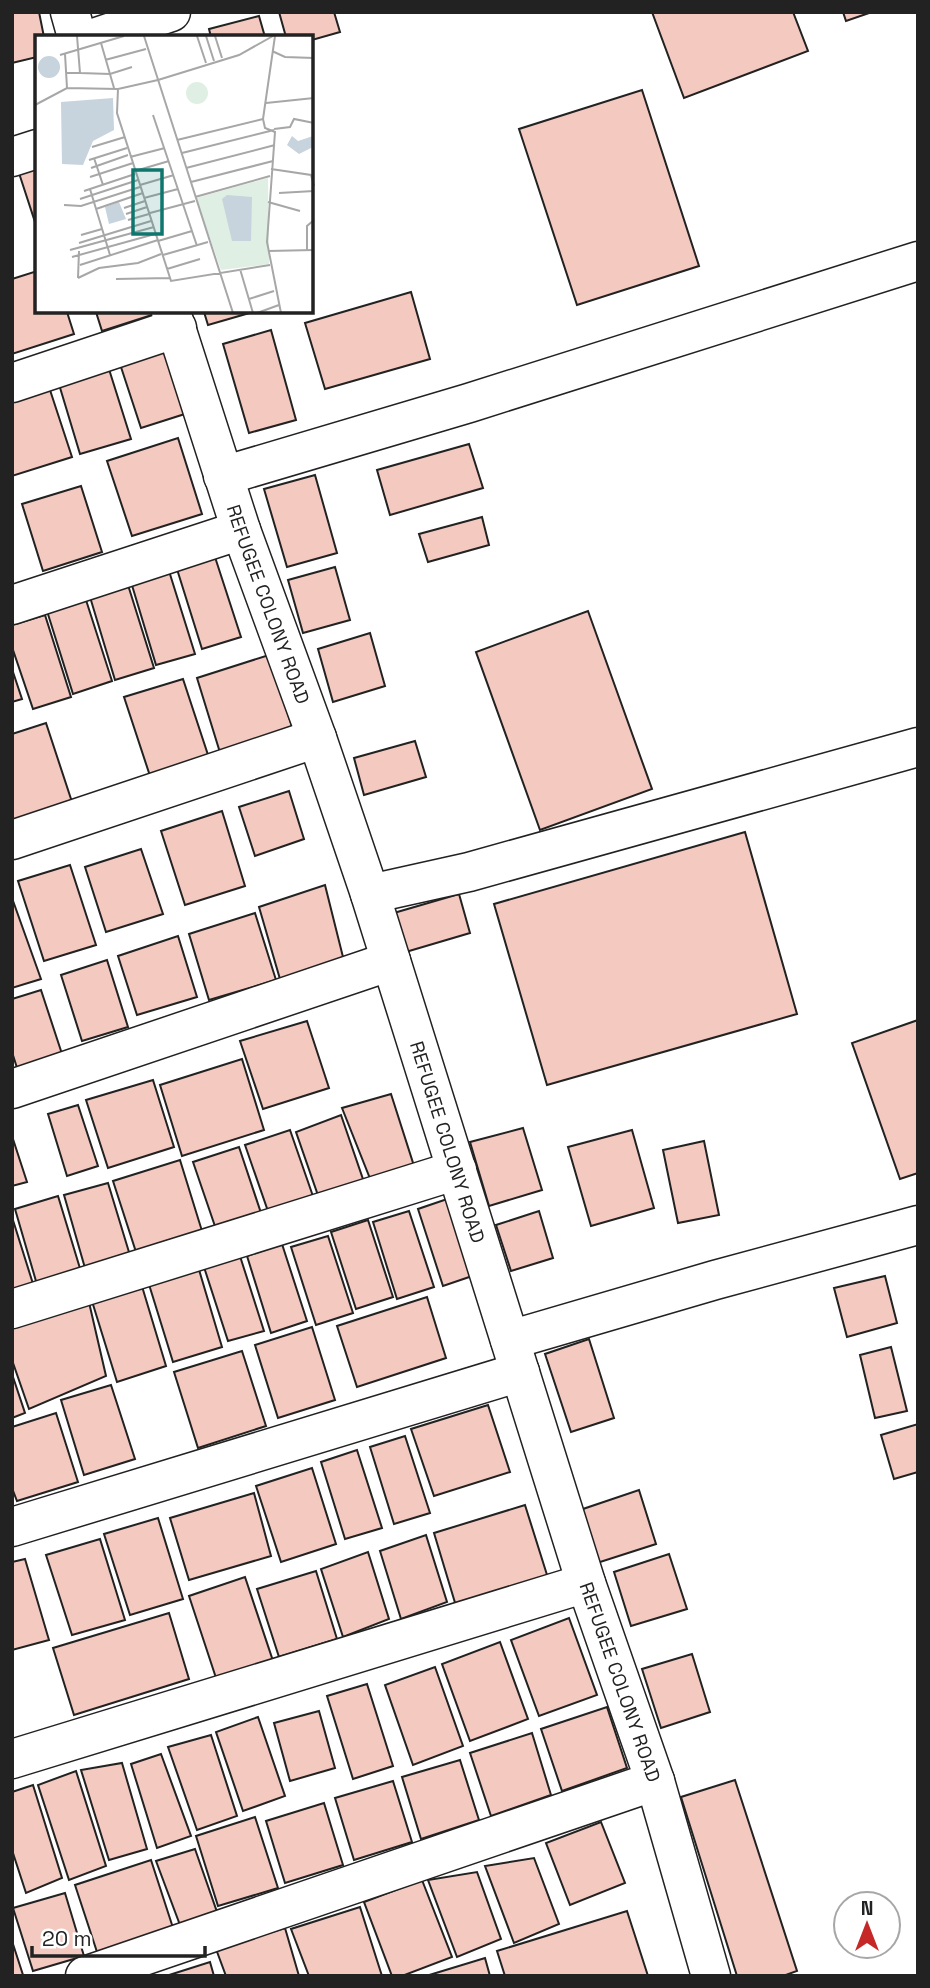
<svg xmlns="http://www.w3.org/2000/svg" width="930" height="1988" font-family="'Space Grotesk',sans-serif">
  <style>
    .building { fill: #f3c9c0; stroke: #222; stroke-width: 2 }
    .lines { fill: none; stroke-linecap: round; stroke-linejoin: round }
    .minor-casing { stroke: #222; stroke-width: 41 }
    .minor { stroke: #fff; stroke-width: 38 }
    .labels { text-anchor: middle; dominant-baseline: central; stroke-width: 5; stroke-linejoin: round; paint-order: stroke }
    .street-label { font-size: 19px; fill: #222; stroke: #fff }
    .inset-road { fill: none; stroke: #a7a7a7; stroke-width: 2 }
    .view { fill: #0f766e; fill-opacity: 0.15; stroke: #0f766e; stroke-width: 3.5 }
    .inset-edge { fill: none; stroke: #222; stroke-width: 3.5 }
  </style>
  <rect width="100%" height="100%" fill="#fff"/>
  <g class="building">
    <path d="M12 12H39L44 37H37V57L12 63Z"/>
    <path d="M279 12H334L340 32 312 40V37H286Z"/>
    <path d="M652 12H793L808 51 684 98Z"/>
    <path d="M843 12H872L846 21Z"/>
    <path d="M259 16 265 37H211L209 29Z"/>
    <path d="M642 90 699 266 577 305 519 129Z"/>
    <path d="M37 164V221L35 222 18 170Z"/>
    <path d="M37 271V312H67L74 334 12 354V279Z"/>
    <path d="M411 292 430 359 325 389 305 323Z"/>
    <path d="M96 312H154L155 314 102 331Z"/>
    <path d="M204 312H253L208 325Z"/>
    <path d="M271 330 296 420 249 433 223 344Z"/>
    <path d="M169 345 191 412 141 428 119 361Z"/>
    <path d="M108 366 131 439 80 454 58 381Z"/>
    <path d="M50 390 72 457 12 476V402Z"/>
    <path d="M178 438 202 514 132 536 107 461Z"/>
    <path d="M469 444 483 488 390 515 377 470Z"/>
    <path d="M315 475 337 553 287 567 264 489Z"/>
    <path d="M81 486 102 552 43 571 22 504Z"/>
    <path d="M482 517 489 545 428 562 419 534Z"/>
    <path d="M214 554 241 637 202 649 176 566Z"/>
    <path d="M335 567 350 620 303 633 288 580Z"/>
    <path d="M169 571 195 654 156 665 131 582Z"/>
    <path d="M128 585 154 668 115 680 90 597Z"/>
    <path d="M86 600 112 681 73 694 47 611Z"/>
    <path d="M588 611 652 789 540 830 476 652Z"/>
    <path d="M45 615 71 697 33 709 12 647V625Z"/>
    <path d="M370 633 385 686 333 702 318 649Z"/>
    <path d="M269 655 295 736 222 759 197 678Z"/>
    <path d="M12 669 22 699 12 702Z"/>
    <path d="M183 679 211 764 152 782 124 697Z"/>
    <path d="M46 723 73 805 12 824V734Z"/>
    <path d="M415 741 426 777 364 795 354 758Z"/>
    <path d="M289 791 304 839 255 856 239 807Z"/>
    <path d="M222 811 245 886 185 905 161 831Z"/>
    <path d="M745 832 797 1014 547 1085 494 904Z"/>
    <path d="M141 849 163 914 106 932 85 867Z"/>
    <path d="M70 865 96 945 44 961 18 881Z"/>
    <path d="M325 885 345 965 282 986 259 907Z"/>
    <path d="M459 894 470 933 399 954 387 915Z"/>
    <path d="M12 898 41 979 12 988Z"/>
    <path d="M255 913 276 980 209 1000 189 934Z"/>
    <path d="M178 936 197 997 137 1015 118 956Z"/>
    <path d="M107 960 128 1027 82 1041 61 975Z"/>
    <path d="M41 990 63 1057 18 1071 12 1052V999Z"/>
    <path d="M918 1020V1173L900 1179 852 1043Z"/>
    <path d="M307 1021 329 1088 263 1109 240 1041Z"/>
    <path d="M242 1059 264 1130 182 1156 160 1085Z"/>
    <path d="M153 1080 174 1147 108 1168 86 1100Z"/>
    <path d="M391 1094 414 1166 371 1181 342 1108Z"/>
    <path d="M78 1105 98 1166 67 1176 48 1114Z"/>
    <path d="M341 1115 366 1188 321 1204 296 1132Z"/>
    <path d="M523 1128 542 1190 489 1206 470 1142Z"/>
    <path d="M290 1130 315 1202 270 1217 245 1145Z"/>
    <path d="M632 1130 654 1208 591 1226 568 1147Z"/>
    <path d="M12 1136 27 1182 12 1186Z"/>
    <path d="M704 1141 719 1215 678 1223 663 1150Z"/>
    <path d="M239 1147 263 1219 218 1235 193 1162Z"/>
    <path d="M180 1160 202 1231 136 1252 113 1181Z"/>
    <path d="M108 1183 132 1262 87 1275 64 1195Z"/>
    <path d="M58 1196 82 1275 38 1288 15 1209Z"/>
    <path d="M453 1197 478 1274 443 1286 418 1209Z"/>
    <path d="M409 1211 434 1287 397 1299 373 1222Z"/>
    <path d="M539 1211 553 1258 511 1271 496 1225Z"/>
    <path d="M12 1217 34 1287 12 1294Z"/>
    <path d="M368 1220 393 1297 356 1309 331 1232Z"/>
    <path d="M328 1236 353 1313 316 1325 291 1247Z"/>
    <path d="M282 1244 307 1321 271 1333 247 1256Z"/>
    <path d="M239 1253 264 1331 228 1341 203 1264Z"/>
    <path d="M197 1263 222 1347 173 1362 147 1278Z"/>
    <path d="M885 1276 897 1323 847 1337 834 1288Z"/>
    <path d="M141 1283 166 1366 117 1382 91 1298Z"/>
    <path d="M427 1297 446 1358 357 1387 337 1326Z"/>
    <path d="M88 1298 106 1376 29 1409 12 1360V1321Z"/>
    <path d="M312 1327 335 1400 278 1418 255 1345Z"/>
    <path d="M589 1339 614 1418 571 1432 545 1354Z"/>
    <path d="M891 1347 907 1411 875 1418 860 1355Z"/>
    <path d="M242 1351 266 1426 198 1448 174 1372Z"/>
    <path d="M12 1374 25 1413 12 1418Z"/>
    <path d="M111 1385 135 1459 84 1475 61 1400Z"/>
    <path d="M488 1405 510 1472 434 1496 411 1429Z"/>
    <path d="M56 1413 78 1482 17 1501 12 1488V1427Z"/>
    <path d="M918 1424V1472L894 1479 881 1435Z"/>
    <path d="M405 1436 430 1513 394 1524 370 1447Z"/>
    <path d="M357 1450 382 1528 345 1539 321 1462Z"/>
    <path d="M312 1468 336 1544 281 1562 256 1486Z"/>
    <path d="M639 1490 656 1544 597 1563 580 1510Z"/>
    <path d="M254 1493 271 1556 189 1580 170 1518Z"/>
    <path d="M525 1505 548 1578 456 1606 434 1533Z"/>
    <path d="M158 1518 183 1599 130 1615 104 1534Z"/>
    <path d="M426 1535 447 1602 401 1619 380 1551Z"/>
    <path d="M100 1539 125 1620 72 1635 46 1555Z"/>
    <path d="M368 1552 389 1619 343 1637 321 1569Z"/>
    <path d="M669 1554 687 1609 631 1626 614 1572Z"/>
    <path d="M25 1559 49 1640 12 1650V1562Z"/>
    <path d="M316 1571 337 1639 279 1657 257 1589Z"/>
    <path d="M245 1577 275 1667 219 1687 189 1596Z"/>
    <path d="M169 1613 189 1679 74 1715 53 1648Z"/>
    <path d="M569 1618 597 1695 539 1716 511 1640Z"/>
    <path d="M500 1642 528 1719 470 1741 442 1664Z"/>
    <path d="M692 1654 710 1712 661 1728 642 1669Z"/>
    <path d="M435 1667 463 1746 413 1765 385 1685Z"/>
    <path d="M367 1684 393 1766 353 1779 327 1696Z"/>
    <path d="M607 1707 627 1768 562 1791 541 1729Z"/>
    <path d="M319 1711 335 1768 290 1781 274 1723Z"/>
    <path d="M258 1717 285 1796 243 1811 216 1732Z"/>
    <path d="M532 1733 551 1795 491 1816 470 1753Z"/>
    <path d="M211 1735 237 1816 197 1830 168 1747Z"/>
    <path d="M161 1754 191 1836 157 1848 131 1764Z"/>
    <path d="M460 1760 479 1820 421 1839 402 1777Z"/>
    <path d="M122 1763 147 1849 109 1860 81 1770Z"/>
    <path d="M76 1771 106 1866 69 1880 38 1785Z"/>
    <path d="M735 1780 797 1971 783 1976H737L681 1797Z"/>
    <path d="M393 1781 412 1842 354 1860 335 1798Z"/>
    <path d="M33 1785 62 1878 26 1893 12 1850V1792Z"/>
    <path d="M324 1803 343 1865 285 1883 266 1821Z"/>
    <path d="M255 1817 278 1888 218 1906 196 1836Z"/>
    <path d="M601 1822 625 1883 570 1905 546 1843Z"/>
    <path d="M195 1849 217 1912 180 1925 156 1861Z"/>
    <path d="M534 1858 559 1924 514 1943 485 1866Z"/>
    <path d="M151 1860 175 1934 99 1958 75 1885Z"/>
    <path d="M477 1872 501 1939 457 1957 428 1880Z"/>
    <path d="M422 1880 452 1957 402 1976H392L364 1902Z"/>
    <path d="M65 1893 84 1956 33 1971 13 1908Z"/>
    <path d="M360 1907 382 1976H309L291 1929Z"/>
    <path d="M627 1911 648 1976H505L497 1951Z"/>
    <path d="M285 1928 299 1976H226L216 1949Z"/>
    <path d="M12 1941 23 1975 21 1976H12Z"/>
    <path d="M485 1958 490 1976H426Z"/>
    <path d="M210 1962 214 1976H166Z"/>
  </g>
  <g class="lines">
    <g class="minor-casing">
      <g id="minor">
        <path d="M70 12 77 37"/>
        <path d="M97 37 171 12"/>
        <path d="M12 157 37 149"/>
        <path id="s1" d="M171 312 241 530 317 738 370 894 586 1583 655 1781 711 1976"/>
        <path d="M12 383 177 328"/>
        <path d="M223 476 469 403 918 261"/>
        <path d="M12 605 241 530"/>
        <path d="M12 840 317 738"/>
        <path d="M370 894 469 872 918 747"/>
        <path d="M12 1089 391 961"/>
        <path d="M12 1309 457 1170"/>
        <path d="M510 1340 715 1280 918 1225"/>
        <path d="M12 1527 520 1372"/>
        <path d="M12 1759 586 1583"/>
        <path d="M85 1976 655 1781"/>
      </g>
    </g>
    <use href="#minor" class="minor"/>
  </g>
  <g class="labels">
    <g class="street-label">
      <text stroke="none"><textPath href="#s1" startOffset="308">REFUGEE COLONY ROAD</textPath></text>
      <text stroke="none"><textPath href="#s1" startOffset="875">REFUGEE COLONY ROAD</textPath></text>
      <text stroke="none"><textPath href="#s1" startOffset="1442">REFUGEE COLONY ROAD</textPath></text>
    </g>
  </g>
  <g transform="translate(35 35)">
    <rect width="278" height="278" fill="#fff"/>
    <path d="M151 58a11 11 0 1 1 22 0a11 11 0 1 1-22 0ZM233 143 234 229 186 235 161 163Z" fill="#e0efe3"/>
    <path d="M3 32a11 11 0 1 1 22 0a11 11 0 1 1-22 0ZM78 63 79 95 58 106 48 130 27 129 26 67ZM257 101 263 106 278 101V112L264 119 252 110ZM192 160 217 162 216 206H197L187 164ZM84 167 91 184 74 189 70 172Z" fill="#c7d3dd"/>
    <path class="inset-road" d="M109 1 198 278M162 1 171 28M171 1 179 26M180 1 187 23M240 1 228 84 230 93 240 97 232 207 246 278M66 8 79 53M237 16 250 22 279 23M30 19 32 53M25 20 89 1M70 25 111 14M31 38H45L42 1M45 38 75 39 97 32M83 54 82 78 136 246 235 230M231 68 279 63M0 70 32 53 83 54 123 45 204 20 238 1M118 80 162 211M239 94 255 92 259 84 279 88M142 105 228 84M57 112 90 102M147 118 239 95M95 122 130 113M59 123 68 150M54 125 92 113M56 133 93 120M151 133 240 110M236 134 276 140 279 151M100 136 134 126M55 142 98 128M156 147 238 126M105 150 139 140M55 154 75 220M49 156 100 139M244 158 279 156M160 162 235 141M109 163 143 154M45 164 103 145M233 167 265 176M29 170 46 171 105 152M89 173 110 166M61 174 108 158M115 178 160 166M91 179 112 172M93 185 114 179M46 200 67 194M123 206 157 196M44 208 116 186M35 215 119 192M233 216 279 215M272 216V191L279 185M128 220 173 207M37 222 120 199M45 230 123 205M132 234 165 224M205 234 218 278M43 243 64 233 103 228 126 219M43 243 44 216M81 244 135 243M214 264 239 256M222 278 244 270"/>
    <path class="view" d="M98 135H127V199H98Z"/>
    <rect width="278" height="278" class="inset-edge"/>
  </g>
  <rect width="930" height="1988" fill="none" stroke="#222222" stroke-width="28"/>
  <g transform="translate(867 1925)"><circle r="33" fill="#ffffff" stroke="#a7a7a7" stroke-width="2"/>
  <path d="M0-5L12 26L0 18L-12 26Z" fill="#c62828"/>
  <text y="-10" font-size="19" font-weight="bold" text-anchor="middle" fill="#222222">N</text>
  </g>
  <path d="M32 1946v10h173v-10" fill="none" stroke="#222222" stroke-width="3.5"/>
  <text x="42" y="1946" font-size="21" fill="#222222" stroke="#ffffff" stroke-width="5" paint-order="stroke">20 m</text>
</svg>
